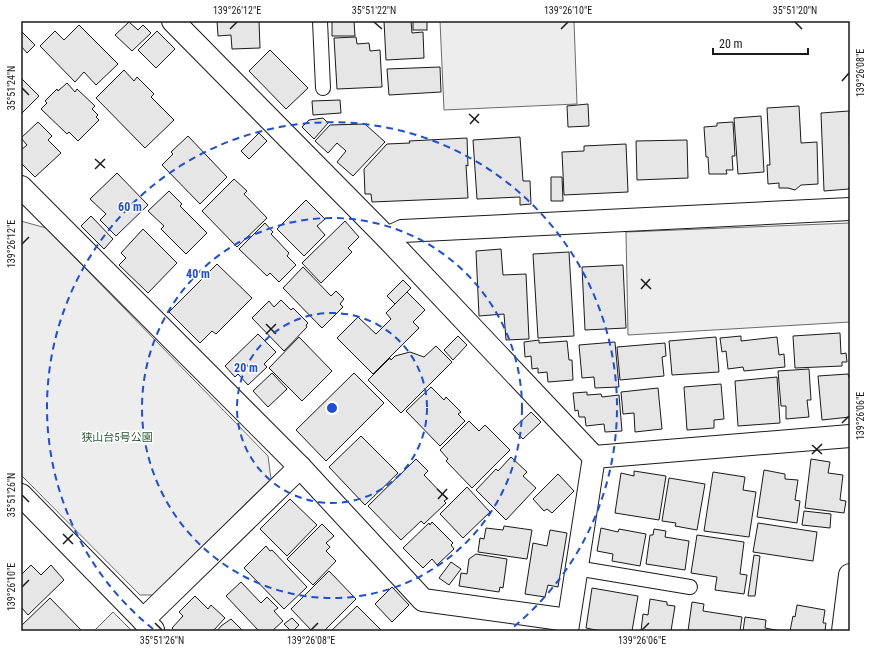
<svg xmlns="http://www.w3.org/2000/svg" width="871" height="652" font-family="'Roboto Condensed','Noto Sans JP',sans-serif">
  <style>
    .built { fill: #ededed; stroke: #6a6a6a }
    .building { fill: #e6e6e6; stroke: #1a1a1a }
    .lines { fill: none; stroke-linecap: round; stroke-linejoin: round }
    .lane-casing { stroke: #1a1a1a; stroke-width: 16 }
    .street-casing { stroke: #1a1a1a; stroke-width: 24 }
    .secondary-casing { stroke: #1a1a1a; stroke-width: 24 }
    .lane { stroke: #fff; stroke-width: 14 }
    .street { stroke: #fff; stroke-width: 22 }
    .secondary { stroke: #fff; stroke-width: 22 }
    .ticks { fill: none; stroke: #1a1a1a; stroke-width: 1.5 }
    .ring { fill: none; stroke: #1d4ed8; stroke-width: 2; stroke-dasharray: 7 5 }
    .labels { text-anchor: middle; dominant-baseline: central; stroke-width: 3; stroke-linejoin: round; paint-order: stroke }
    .park-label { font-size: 11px; fill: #2b5a34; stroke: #fff }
    .centre { fill: #1d4ed8; stroke: #fff; stroke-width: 2 }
    .ring-label { font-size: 12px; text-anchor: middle; font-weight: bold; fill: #1d4ed8; stroke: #fff; stroke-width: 3; stroke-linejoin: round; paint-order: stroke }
    .neatline { fill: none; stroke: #1a1a1a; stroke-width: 1.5 }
    .ticks-label { font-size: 10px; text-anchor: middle; fill: #1a1a1a }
  </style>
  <rect width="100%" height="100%" fill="#fff"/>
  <g class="built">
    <path d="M440 21H574L577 104 444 110Z"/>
    <path d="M21 221 46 228 268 456 271 479 154 595H140L21 475Z"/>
    <path d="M850 223V322L628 335 626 232Z"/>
    <path d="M113 612 132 631H94Z"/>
  </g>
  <g class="building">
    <path d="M217 21H259L260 48 232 49 231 35 218 36Z"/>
    <path d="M332 21H354L355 36H332Z"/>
    <path d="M384 21H411L412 33 423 32 424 58 386 60Z"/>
    <rect x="413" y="21" width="14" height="9"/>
    <path d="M129 22 138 30 143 25 151 33 132 51 115 35Z"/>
    <path d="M79 25 118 64 96 85 84 72 75 82 40 46 55 31 64 40Z"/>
    <path d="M21 31 35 45 27 53 21 46Z"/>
    <path d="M157 31 175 49 156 68 138 50Z"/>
    <path d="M356 37 357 44 369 43 370 51 380 50 382 87 337 89 334 38Z"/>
    <path d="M270 50 308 88 286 109 249 71Z"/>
    <path d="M440 67 441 92 389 95 387 69Z"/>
    <path d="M124 70 134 81 137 77 154 94 151 97 174 120 145 148 96 98Z"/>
    <path d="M21 78 39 96 21 114Z"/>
    <path d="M67 83 75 92 77 89 95 106 92 109 98 115 96 117 99 120 78 141 69 132 67 134 41 109 47 103 45 101 57 89 58 91Z"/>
    <path d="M340 100 341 113 313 115 312 101Z"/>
    <path d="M588 104 589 126 568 127 567 106Z"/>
    <path d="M799 106 801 143 817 142 818 184 801 185 795 190 788 188H779V183L768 184 767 165H770L767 108Z"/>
    <path d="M849 111 850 188H848L849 189 824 191 821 113Z"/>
    <path d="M761 116 764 172 738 174 734 118Z"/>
    <path d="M323 118 328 123 314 139 302 127 309 120Z"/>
    <path d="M38 122 52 136 48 140 61 153 35 177 21 163V150L27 145 21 138Z"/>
    <path d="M733 122 735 156H732L733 170H726L727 174H709L708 157H706L704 127 717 126V123Z"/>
    <path d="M365 124 385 142 353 176 337 162 346 151 337 143 328 153 315 141 330 125Z"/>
    <path d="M259 133 267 141 249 159 241 151Z"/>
    <path d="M188 136 227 177 200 204 162 165 173 154 171 152Z"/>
    <path d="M520 137 523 181H530L531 204 520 205V197L477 199 473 140Z"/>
    <path d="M467 138 468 166 466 165 468 198 372 202 371 194H365L364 169 387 144 410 143 409 141Z"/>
    <path d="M687 140 688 178 637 180 636 141Z"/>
    <path d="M626 144 628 192 564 195 562 152 584 151V146Z"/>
    <path d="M117 173 148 205 116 236 100 220 106 214 90 199Z"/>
    <path d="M551 177H562L563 201H551Z"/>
    <path d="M234 179 247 191 244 194 267 218 237 247 202 211Z"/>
    <path d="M169 191 182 204 180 206 207 233 186 254 161 229 164 226 148 211Z"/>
    <path d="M306 200 325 219 317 226 325 235 304 256 277 229Z"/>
    <path d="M91 216 113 239 104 249 81 226Z"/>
    <path d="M345 221 359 237 348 248 352 252 321 283 302 263Z"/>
    <path d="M265 223 273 232 271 234 289 253 287 256 296 265 279 282 270 273 267 276 239 249Z"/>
    <path d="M143 229 177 263 148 293 119 265 126 258 121 253Z"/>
    <path d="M501 249 503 275 526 274 529 339 506 340 504 314 479 316 476 251Z"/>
    <path d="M569 252 574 336 538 338 533 254Z"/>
    <path d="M217 264 252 298 216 334 212 331 200 343 169 312Z"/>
    <path d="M623 265 626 328 585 330 582 267Z"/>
    <path d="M303 267 331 296 336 291 344 299 340 304 343 307 322 328 283 288Z"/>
    <path d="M403 280 411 288 395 304 387 296Z"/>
    <path d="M407 292 425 310 413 322 419 328 373 374 337 338 358 317 376 334 391 319 386 313Z"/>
    <path d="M281 300 291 310 293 308 308 323 306 325 307 327 284 351 252 318 269 301 274 307Z"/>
    <path d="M840 333 841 354 846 353 847 362H842V366L795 368 793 336Z"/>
    <path d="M258 334 276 352 264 364 267 367 248 385 238 374 235 377 225 366Z"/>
    <path d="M458 336 467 345 453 360 444 350Z"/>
    <path d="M741 336V341L777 337 779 355 784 354 785 367 744 371 743 367 728 369 726 351 722 352 720 338Z"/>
    <path d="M299 337 332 371 302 401 269 368Z"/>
    <path d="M716 337 719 372 672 375 669 341Z"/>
    <path d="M539 340V343L567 341 569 360H572L573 380 548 382 547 372 538 373V368L532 369 531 356 525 357 524 342Z"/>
    <path d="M615 342 619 387 595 388 594 377 582 378 579 345Z"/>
    <path d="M665 343 666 356 662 357 664 376 620 380 617 347Z"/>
    <path d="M436 346 452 362 401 413 368 380 390 358 391 360 395 356 410 352 424 357Z"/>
    <path d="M809 369 811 400H807L809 417 786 419V406H781L778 371Z"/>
    <path d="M272 373 287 389 268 407 253 391Z"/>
    <path d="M354 373 384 403 326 461 296 430Z"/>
    <path d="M848 374 850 381V417L822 420 818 376Z"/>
    <path d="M777 377 780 423 738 426 735 381Z"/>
    <path d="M721 384 724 419 714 420V428L687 430 684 387Z"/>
    <path d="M431 387 444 400 446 397 461 412 458 414 465 421 440 446 406 411Z"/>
    <path d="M658 388 662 429 635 432 634 413 623 414 621 392Z"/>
    <path d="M587 392V395L601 394 602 397 619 395 622 431 605 432 604 424 586 426 585 417H579L578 410 575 411 573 393Z"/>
    <path d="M531 412 541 422 523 439 513 429Z"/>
    <path d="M469 421 479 431 485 425 510 450 472 488 446 461 448 459 440 450Z"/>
    <path d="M361 436 398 473 365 505 329 467Z"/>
    <path d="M511 457 527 472 523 476 536 488 506 520 476 490 496 469 498 471Z"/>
    <path d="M416 459 428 471 424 475 447 499 444 501 446 503 424 524 421 521 401 540 368 506Z"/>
    <path d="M811 459 830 462 828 473 843 475 840 500 846 501 844 513 805 508Z"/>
    <path d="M764 470 785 474V479L798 480 795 500 800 501 797 523 757 517Z"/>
    <path d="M634 471 666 476 659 520 615 513 621 473 634 476Z"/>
    <path d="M713 472 745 477 743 490 756 492 749 537 704 531Z"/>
    <path d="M558 474 574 491 552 513 547 509 544 511 533 499Z"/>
    <path d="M669 478 705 484 697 530 675 526 676 523 662 521Z"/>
    <path d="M467 487 490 512 463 538 440 514Z"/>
    <path d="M290 499 317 525 287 556 260 529Z"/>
    <path d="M804 511 831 514 830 528 802 525Z"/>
    <path d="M432 522 453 543 451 545 454 549 437 565 432 559 423 568 403 548 429 523 430 525Z"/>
    <path d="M758 523 817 532 813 561 753 552Z"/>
    <path d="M322 524 334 536 326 543 330 547 326 551 336 561 313 585 287 559Z"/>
    <path d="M504 526 532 530 527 559 478 552 480 538 484 539 486 528 503 530Z"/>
    <path d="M601 528 618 532 619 529 646 534 640 566 612 561 613 554 597 551Z"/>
    <path d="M654 529 666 531 665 537 689 541 685 570 646 564 650 535H653Z"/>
    <path d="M550 530 567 533 558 587 548 585 545 597 525 594 533 543 547 546Z"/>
    <path d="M697 535 744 542 740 574 747 575 744 594 715 590 717 577 691 573Z"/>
    <path d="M266 546 270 551 272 550 307 587 284 609 244 568Z"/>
    <path d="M476 554 507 559 503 588 500 587 499 592 459 586 461 573 467 574 469 559Z"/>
    <path d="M754 555 760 556 755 596H748Z"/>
    <path d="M451 562 461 569 449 585 439 578Z"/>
    <path d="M31 565 41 575 51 565 64 580 28 615 21 607V575Z"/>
    <path d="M329 571 356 599 324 631H312L291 609Z"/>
    <path d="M241 582 261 603 267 597 278 608 274 611 283 621 272 631H259L226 596Z"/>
    <path d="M392 587 409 605 392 622 375 604Z"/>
    <path d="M592 588 638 596 632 631H601L586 628Z"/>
    <path d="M195 596 208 609 211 605 225 618 213 631H175L172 628 183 616 179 612Z"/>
    <path d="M50 598 82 631H21V626Z"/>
    <path d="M650 599 667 602V605L675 606 671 631H641L643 614 648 615Z"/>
    <path d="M692 602 704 604 703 611 742 617 740 631H688Z"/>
    <path d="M797 605 825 610 823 623H826L825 631H790L793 616 795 617Z"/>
    <path d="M357 606 382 631H331Z"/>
    <path d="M745 617 766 620 765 628 781 631H743Z"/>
    <path d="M292 618 299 625 293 631H291L284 624Z"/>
    <path d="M231 619 243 631H217L221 626Z"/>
  </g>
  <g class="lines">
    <g class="lane-casing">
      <g id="lane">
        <path d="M320 21 323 88"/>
        <path d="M576 568 690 587"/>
      </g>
    </g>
    <g class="street-casing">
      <g id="street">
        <path d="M173 21 387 238 594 457 567 631"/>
        <path d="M21 187 300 467 423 600 568 620"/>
        <path d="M387 238 402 231 850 209"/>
        <path d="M594 457 850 436"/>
        <path d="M21 495 153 630"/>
        <path d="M143 620 300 467"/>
      </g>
    </g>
    <g class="secondary-casing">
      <path id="secondary" d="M843 631 850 575"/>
    </g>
    <use href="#lane" class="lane"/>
    <use href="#street" class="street"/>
    <use href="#secondary" class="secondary"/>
  </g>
  <path class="ticks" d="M374 22 382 29M795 22 802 29M230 29 237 22M561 29 568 22M842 81 849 73M22 88 29 95M469 114 479 123M470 124 479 114M95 159 105 168M95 169 105 159M22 244 29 237M641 279 651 289M641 289 650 279M266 324 276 334M266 334 276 324M842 423 849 416M812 445 822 454M812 454 822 444M437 489 448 499M22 495 29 502M438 499 447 489M63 534 73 544M63 544 73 534M22 587 29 580M155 623 162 630M311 630 318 623M642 630 649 623"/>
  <g class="ring">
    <circle cx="332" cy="408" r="95"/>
    <circle cx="332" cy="408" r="190"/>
    <path d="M153 629A285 285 0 1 1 511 629"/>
  </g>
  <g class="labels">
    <g class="park-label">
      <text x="117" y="437">狭山台5号公園</text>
    </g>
  </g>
  <circle cx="332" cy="408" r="6" class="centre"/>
  <g class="ring-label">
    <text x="130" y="211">60 m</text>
    <text x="198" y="278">40 m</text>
    <text x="246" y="372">20 m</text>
  </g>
  <rect width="871" height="652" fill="none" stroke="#ffffff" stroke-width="44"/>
  <path d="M713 48v6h95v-6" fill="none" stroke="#1a1a1a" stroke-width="2"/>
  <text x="719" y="48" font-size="12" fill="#1a1a1a" stroke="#ffffff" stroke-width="3" paint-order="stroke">20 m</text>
  <rect x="22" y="22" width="827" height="608" class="neatline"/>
  <g class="ticks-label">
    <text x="237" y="14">139°26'12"E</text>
    <text x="374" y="14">35°51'22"N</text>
    <text x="568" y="14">139°26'10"E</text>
    <text x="795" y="14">35°51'20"N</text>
    <text transform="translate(860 73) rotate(-90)" y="4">139°26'08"E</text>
    <text transform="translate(11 88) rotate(-90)" y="4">35°51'24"N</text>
    <text transform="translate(11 244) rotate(-90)" y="4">139°26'12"E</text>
    <text transform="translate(860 416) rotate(-90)" y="4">139°26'06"E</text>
    <text transform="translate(11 495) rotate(-90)" y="4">35°51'26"N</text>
    <text transform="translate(11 587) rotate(-90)" y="4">139°26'10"E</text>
    <text x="162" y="644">35°51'26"N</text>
    <text x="311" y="644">139°26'08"E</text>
    <text x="642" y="644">139°26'06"E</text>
  </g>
</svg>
